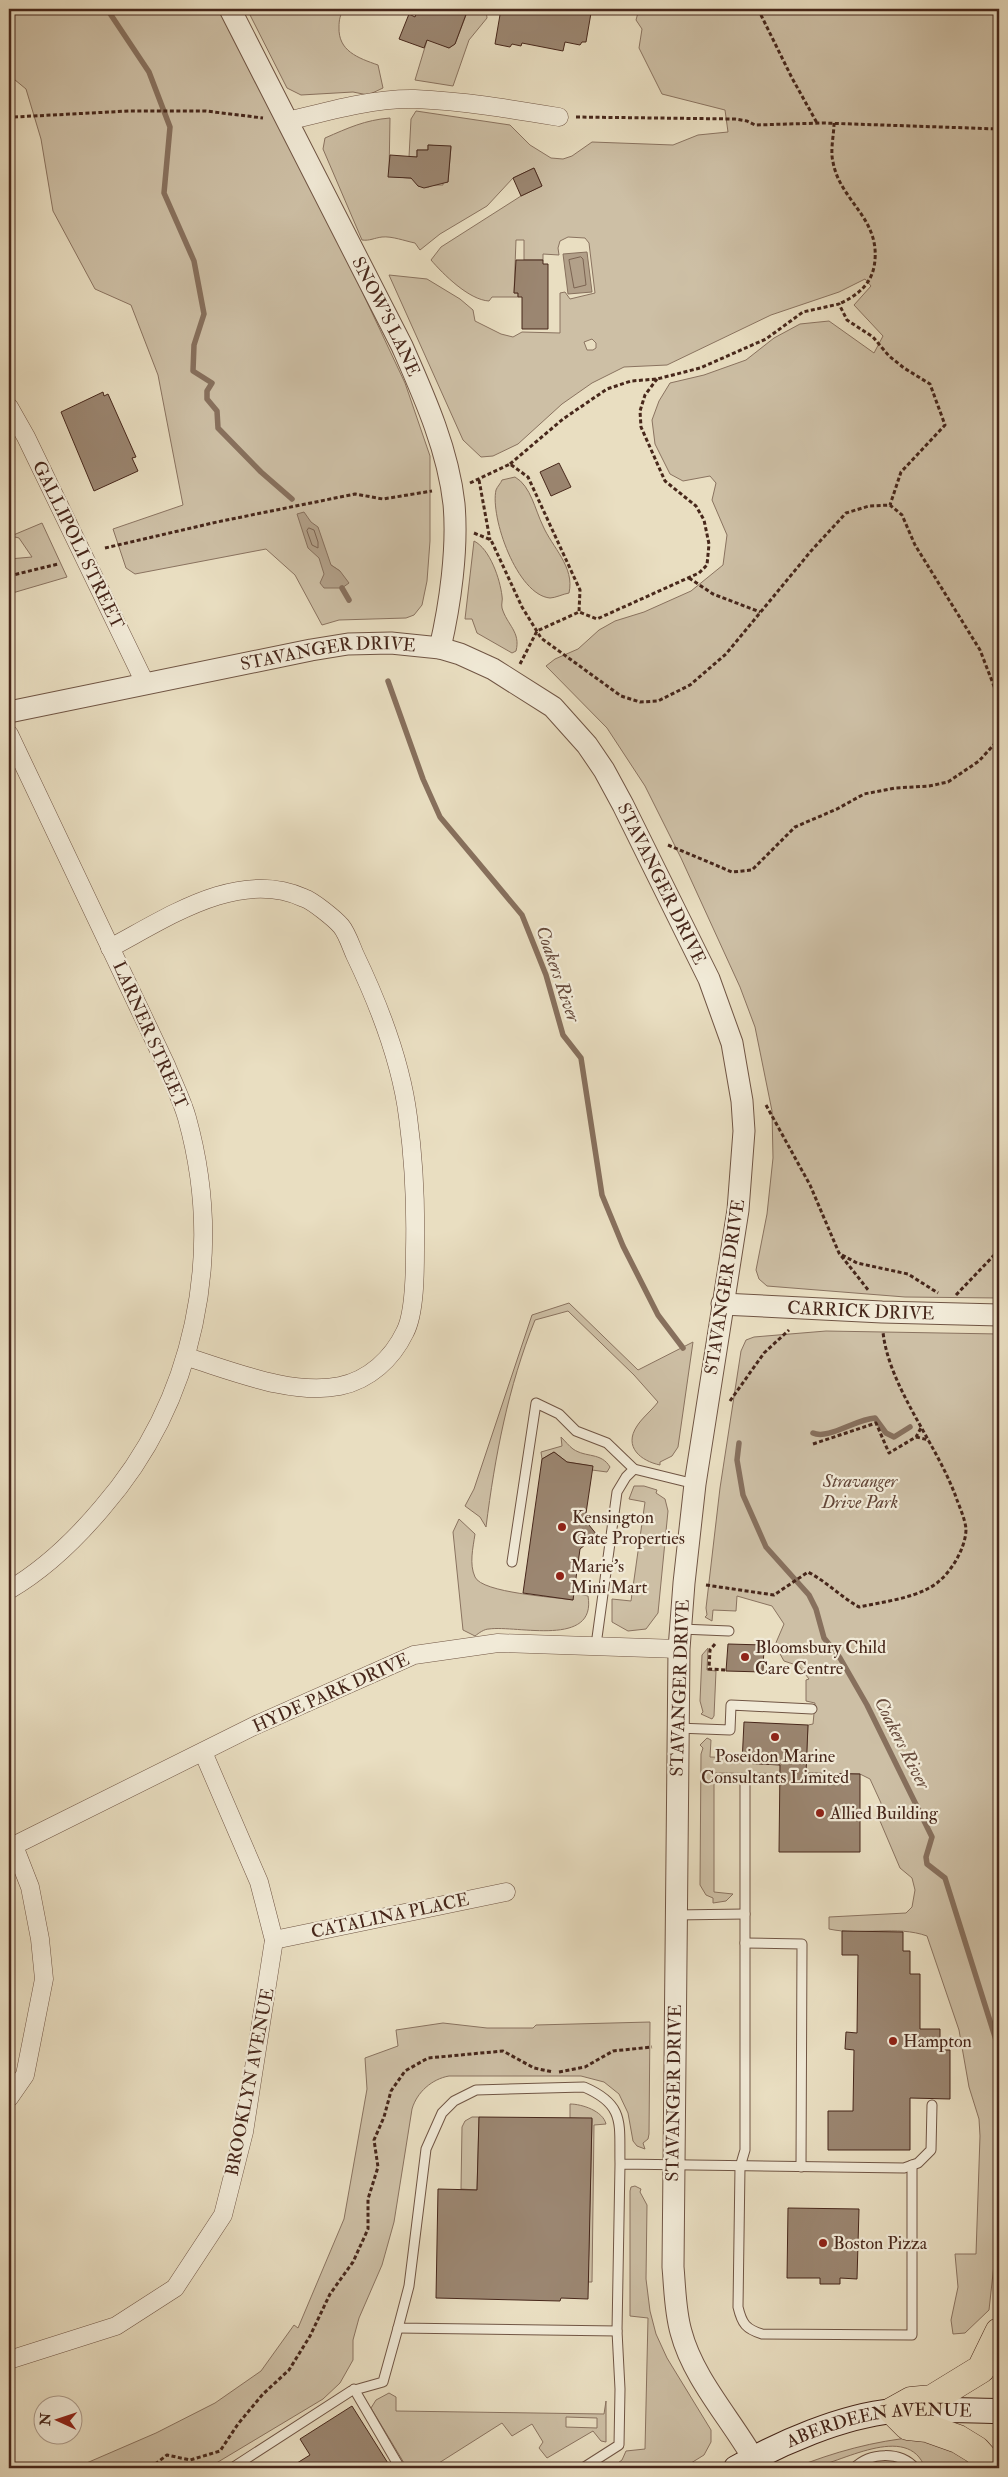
<svg xmlns="http://www.w3.org/2000/svg" width="1008" height="2477" font-family="'IM FELL Double Pica',serif">
  <style>
    .green { fill: #cdbfa5; stroke: #8a7360; fill-rule: evenodd }
    .water { fill: #b2a089; stroke: #87705d }
    .lines { fill: none; stroke-linecap: round; stroke-linejoin: round }
    .shore { stroke: #7c6452; stroke-width: 1 }
    .stream { stroke: #87705d; stroke-width: 5.5 }
    .building { fill: #9b8671; stroke: #47271b }
    .service-casing { stroke: #705544; stroke-width: 11 }
    .minor-casing { stroke: #705544; stroke-width: 19 }
    .tertiary-casing { stroke: #705544; stroke-width: 23 }
    .secondary-casing { stroke: #47271b; stroke-width: 26 }
    .motorway-casing { stroke: #47271b; stroke-width: 29 }
    .path { stroke: #47271b; stroke-width: 3; stroke-dasharray: 4 2.5; stroke-linecap: butt }
    .service { stroke: #f1ead7; stroke-width: 9 }
    .minor { stroke: #f1ead7; stroke-width: 18 }
    .tertiary { stroke: #f1ead7; stroke-width: 21 }
    .secondary { stroke: #f1ead7; stroke-width: 24 }
    .motorway { stroke: #e9dec1; stroke-width: 28 }
    .poi-dot { fill: #8f2418; stroke: #f1ead7; stroke-width: 2 }
    .labels { text-anchor: middle; dominant-baseline: central; stroke-width: 4.5; stroke-linejoin: round; paint-order: stroke }
    .street-label { font-size: 18px; fill: #47271b; stroke: #f1ead7 }
    .park-label { font-size: 18px; font-style: italic; fill: #624537; stroke: #f1ead7 }
    .poi-label { font-size: 18px; fill: #47271b; stroke: #f1ead7; text-anchor: start }
    .water-label { font-size: 19px; font-style: italic; fill: #674b3c; stroke: #f1ead7 }
  </style>
  <rect width="100%" height="100%" fill="#e9dec1"/>
  <filter id="stains"><feTurbulence type="fractalNoise" baseFrequency=".004" numOctaves="4"/><feColorMatrix values="0 0 0 0 .2 0 0 0 0 .09 0 0 0 0 .02 0 0 0 .5 -.17"/></filter>
  <radialGradient id="worn" r=".72"><stop offset=".6" stop-color="#630" stop-opacity="0"/><stop offset="1" stop-color="#630" stop-opacity=".3"/></radialGradient>
  <g class="green">
    <path d="M9 9H220L351 268 405 383 430 456V541L427 581 422 605 414 615 406 618 339 620 322 625 295 575 266 549 135 574 126 568 113 529 183 505 158 375 131 305 95 289 53 211 41 139 26 89 9 75ZM331 565 340 571 321 583Z"/>
    <path d="M247 9H344C340 15 339 20 339 27 338 51 358 58 378 65L383 88 368 95 353 92 301 95 287 88Z"/>
    <path d="M465 9H486L487 18 469 40 453 86 415 80 428 37 449 48 455 44 468 10Z"/>
    <path d="M639 9H999V1298L905 1297 767 1286 759 1279 756 1270 767 1214 773 1158 772 1111 755 1027 740 987 681 858 645 786 607 728 546 666 555 659 578 649 599 630 615 621 644 612 691 591 723 565 727 535 712 500 716 483 710 476 683 481 670 474 655 444 652 420 659 401 670 383 704 375 746 360 774 338 800 324 829 321 874 353 883 336 854 305 871 286 865 279 839 292 771 315 667 365 624 367 592 383 562 404 518 444 493 456 481 457 463 440 389 275 427 279 460 299 473 310 475 321 501 334 513 337 522 332 560 333V293L565 292 570 299 595 293 589 243 585 238 568 237 560 241 558 248 559 255 543 254V260H524V240H516L514 293H518V297H492L489 301C469 300 443 274 431 260L441 247 521 196 542 186 534 168 513 178 487 206 440 234 420 250 415 243C405 241 392 236 382 237 374 238 370 241 362 240L323 149 325 138C348 128 365 120 390 118L389 176 416 179 418 186 429 187V185H443V182H448L451 147 428 145V150H417V157H409L411 119 416 111 510 125 530 145 551 158 563 159 572 156 592 142 673 145 698 135 728 132 725 110 662 94 639 48 642 29 636 20ZM592 339 596 343V348L593 350H587L584 342Z"/>
    <path d="M515 477C531 486 535 510 543 526 552 547 575 567 569 593 563 594 555 598 550 598 517 595 490 517 496 490 497 487 501 483 502 480Z"/>
    <path d="M42 523 67 577 9 594V559L32 557 19 538 11 536Z"/>
    <path d="M474 541C490 549 500 579 502 596 503 600 501 604 502 608 507 625 521 632 516 651L512 653 477 633 472 619H465Z"/>
    <path d="M569 1303 638 1370 693 1342 678 1447 672 1456 660 1462V1465C641 1461 623 1447 637 1426 642 1418 652 1410 658 1402L634 1375 568 1311 535 1320C508 1387 495 1456 486 1527L480 1517 465 1506 474 1489 532 1315Z"/>
    <path d="M826 1331 999 1334V2219L989 2310 965 2333 953 2334 951 2320 958 2287 955 2254H976L980 2136 979 2119 969 2087 959 2030 927 1936C897 1925 861 1936 829 1929V1917L906 1913 912 1907 915 1890 912 1878 900 1868 880 1821 881 1803 870 1779 860 1774 714 1773V1892L733 1894 726 1901 713 1903V1898L706 1895 700 1885 701 1754 703 1748 700 1745 707 1738 711 1740 710 1757 743 1758V1763L806 1766 808 1725 813 1724 815 1703 806 1701V1680L809 1679 799 1666 784 1661 775 1645 784 1624 772 1606 737 1596 736 1611 713 1610 712 1621 705 1617 707 1615 706 1608 720 1488 741 1351 746 1340 754 1337Z"/>
    <path d="M561 1437C565 1441 569 1446 573 1449 586 1458 601 1452 610 1467L607 1472 592 1470V1466L567 1462 554 1452 542 1459 541 1452 562 1446Z"/>
    <path d="M634 1486H644L657 1490 656 1493 665 1499 668 1511 658 1613 646 1629 628 1631 612 1622V1599L631 1601 645 1502 629 1499Z"/>
    <path d="M459 1519 475 1534C473 1548 469 1564 475 1577 482 1593 555 1597 573 1600L574 1593 588 1596C597 1648 517 1625 489 1629 484 1629 479 1633 475 1636L463 1630 453 1532Z"/>
    <path d="M708 1648 707 1670 716 1671 714 1716 712 1719 701 1714 703 1712 700 1701 702 1655Z"/>
    <path d="M650 2022 649 2134 648 2139 643 2143 645 2149 637 2146 633 2141 628 2113 619 2094 604 2082 581 2076H449C432 2079 417 2092 412 2109L394 2222 382 2265 359 2318 353 2340V2360L340 2383 323 2399 208 2468H75L156 2433 215 2403 261 2371 294 2325 298 2328 344 2219 367 2089 365 2058 398 2046 396 2030 443 2023 487 2028H533L536 2025Z"/>
    <path d="M570 2104C582 2104 603 2111 606 2124L594 2125 592 2282H588L592 2119 570 2118Z"/>
    <path d="M472 2117H479L477 2190 461 2189 462 2127 465 2121Z"/>
    <path d="M635 2186 641 2189 640 2192 647 2205 646 2279 650 2311 656 2334 667 2358 711 2430V2442L704 2455 683 2468H616L615 2465 622 2460 626 2451 645 2449 648 2318 630 2316V2191L631 2187Z"/>
    <path d="M389 2393 396 2397V2411L604 2414 606 2401V2442L601 2441 593 2431 547 2458 539 2448 543 2442 532 2424 512 2436 502 2423 431 2468H407L371 2408 376 2400ZM566 2417 597 2418V2428L566 2427Z"/>
    <path d="M917 2437 958 2452 976 2468H925C908 2421 839 2464 810 2468 805 2469 799 2468 794 2468 834 2452 874 2441 917 2437Z"/>
  </g>
  <g class="water">
    <path d="M587 252 592 292 568 294 563 254Z"/>
    <path d="M304 512 311 522 318 527 331 565 340 571 349 583 342 588H324L320 583 324 574 319 558 308 548 297 514Z"/>
  </g>
  <g class="lines">
    <g class="shore">
      <path d="M581 257 583 259 586 285 574 288 569 260Z"/>
      <path d="M309 528 314 530 318 542V548L312 545 307 531Z"/>
    </g>
    <g class="stream">
      <path d="M107 9 149 72 170 127 164 193 194 261 204 314 194 345 193 371 212 383 207 391V399L217 411 218 428 261 472 292 499"/>
      <path d="M342 588 349 600"/>
      <path d="M388 681 423 779 440 817 522 915 546 975 563 1035 581 1058 602 1195 623 1246 658 1315 683 1348"/>
      <path d="M813 1433C828 1440 856 1419 875 1418L886 1433 894 1437 910 1427"/>
      <path d="M739 1443 737 1460 743 1495 766 1547 809 1595 816 1609 824 1638 840 1658 867 1705 932 1837 926 1857 927 1864 945 1878 996 2040"/>
    </g>
  </g>
  <g class="building">
    <path d="M418 9H468L455 44 449 48 427 40 424 48 399 39 409 14 415 17Z"/>
    <path d="M501 9H568L591 13 586 42H582L580 45 565 42 563 51 522 43 521 46 512 44 510 47 495 44Z"/>
    <path d="M428 145 451 146 448 182 424 188 418 186 411 178 388 177 390 155 417 157V150H428Z"/>
    <path d="M534 168 542 186 521 196 513 178Z"/>
    <path d="M516 260H543V264H548V329H522V297H518V293H514Z"/>
    <path d="M103 392 104 396 108 394 136 457 132 458 138 471 94 491 61 412Z"/>
    <path d="M559 463 571 487 551 496 540 472Z"/>
    <path d="M554 1452 567 1462 593 1466 585 1520 597 1535 580 1549 573 1600 523 1593 542 1459Z"/>
    <path d="M728 1644 764 1645 763 1672 726 1671Z"/>
    <path d="M744 1722 808 1725 806 1773 860 1774V1852H779L780 1765 742 1763Z"/>
    <path d="M842 1931 903 1932V1951H910V1974H920V2029H940V2050H950V2099L910 2098V2150H828V2111H853L854 2050 845 2049 846 2032 857 2033 858 1955H842Z"/>
    <path d="M479 2117 592 2118 588 2299 561 2298 560 2301 436 2298 438 2189 477 2190Z"/>
    <path d="M788 2208 859 2209 857 2279 840 2278V2284H820V2278H787Z"/>
    <path d="M352 2406 391 2468H289L310 2455 300 2439Z"/>
  </g>
  <g class="lines">
    <g class="service-casing">
      <g id="service">
        <path d="M512 1562 536 1403 559 1414 576 1431 607 1443 634 1469 695 1484"/>
        <path d="M681 1629 729 1631"/>
        <path d="M596 1645 617 1492 626 1477 634 1469"/>
        <path d="M677 1728 730 1730 731 1705 812 1709"/>
        <path d="M745 1780V2150L740 2167 738 2307C742 2324 746 2329 762 2334L912 2335V2165"/>
        <path d="M675 1915 745 1914"/>
        <path d="M745 1943 802 1944 801 2167"/>
        <path d="M620 2164 617 2331 398 2328 409 2286 426 2149 442 2113 454 2101 476 2090 584 2087C626 2105 619 2124 620 2164L904 2168 918 2163 931 2150 932 2105"/>
        <path d="M354 2389 400 2468"/>
        <path d="M232 2468 351 2391 383 2382 398 2328"/>
        <path d="M583 2468 619 2445 620 2389 617 2331"/>
        <path d="M854 2468C870 2452 900 2451 915 2468"/>
      </g>
    </g>
    <g class="minor-casing">
      <g id="minor">
        <path d="M288 121C328 111 374 98 415 99 463 101 511 109 559 117"/>
        <path d="M9 407 26 437 145 683"/>
        <path d="M9 734 166 1065C173 1083 182 1100 187 1118 225 1255 195 1401 102 1508 75 1540 45 1569 9 1590"/>
        <path d="M110 948C167 918 238 868 304 898 313 901 335 919 341 926 347 933 351 946 355 955 379 1005 401 1061 408 1117 414 1161 416 1205 415 1250 415 1272 415 1313 405 1332 392 1359 369 1380 340 1386 292 1396 233 1371 187 1357"/>
        <path d="M9 1848 256 1725 414 1655 498 1643 679 1649"/>
        <path d="M274 1940 506 1892"/>
        <path d="M9 2098 25 2075 44 1979 40 1939 30 1887 14 1846"/>
        <path d="M9 2360 116 2326 175 2288 223 2215 244 2132 274 1940 259 1882 203 1752"/>
      </g>
    </g>
    <g class="tertiary-casing">
      <g id="tertiary">
        <path id="s1" d="M230 9 402 346C424 396 448 449 454 504 458 549 450 605 440 648"/>
        <path id="s2" d="M9 712 311 650 348 644 391 643 440 648 460 654 493 669 553 707 587 745 604 770 623 805 709 979 732 1043 742 1101 744 1131 738 1210 695 1484 684 1583 679 1649 673 2267C675 2289 675 2311 681 2332 693 2378 730 2418 753 2458"/>
        <path id="s3" d="M722 1304 882 1312 999 1315"/>
      </g>
    </g>
    <g class="secondary-casing">
      <g id="secondary">
        <path id="s4" d="M736 2468C780 2443 842 2416 893 2411 927 2408 964 2411 999 2411"/>
      </g>
    </g>
    <g class="motorway-casing">
      <path id="motorway" d="M992 2468 976 2450 958 2439 927 2428 908 2426 893 2411 911 2401 932 2399 981 2369 999 2332"/>
    </g>
    <g class="path">
      <path d="M758 9 792 78 817 123"/>
      <path d="M14 117 129 111H206L263 118"/>
      <path d="M576 117 735 119 747 121 755 125 823 123 999 129"/>
      <path d="M834 123C834 135 830 150 833 162 840 202 883 219 874 267 870 286 856 296 839 304"/>
      <path d="M510 464 563 419 607 389 631 381 657 379 700 368 766 339 803 312 839 304 847 320 873 337 889 356 904 368 930 384 945 425 901 472 890 505"/>
      <path d="M479 480 490 540"/>
      <path d="M470 483 510 464 528 477 580 590 579 612"/>
      <path d="M474 533 491 540 522 607 541 638 621 696 640 702 658 701 690 685 726 654 811 551 846 513 869 506 890 505 902 515 915 545 980 650 997 694 999 714"/>
      <path d="M105 548 217 522 355 494 383 499 432 491"/>
      <path d="M9 576 58 564"/>
      <path d="M689 578 713 594 760 612"/>
      <path d="M520 664 537 631 579 612 597 619 699 573 707 565 709 544 704 520 696 506 665 481 641 427 640 411 645 395 657 379"/>
      <path d="M668 845 732 872 752 870 795 827 837 809 864 794 895 788 929 786 948 782 979 761 999 739"/>
      <path d="M766 1105 810 1185 839 1253 869 1291"/>
      <path d="M842 1255 857 1263 908 1274 938 1293"/>
      <path d="M956 1295 999 1250"/>
      <path d="M730 1401 764 1353 789 1330"/>
      <path d="M916 1437 929 1440"/>
      <path d="M813 1444 876 1423 889 1453 916 1437 922 1426"/>
      <path d="M706 1585 774 1595 808 1572C827 1582 841 1597 859 1607 882 1602 909 1599 929 1588 948 1579 966 1549 966 1529 965 1519 960 1508 957 1500 938 1445 889 1388 883 1332"/>
      <path d="M715 1644 710 1650 709 1669 726 1670"/>
      <path d="M559 2072 585 2067 613 2051 652 2047"/>
      <path d="M150 2468 167 2455 190 2460 220 2451 238 2424 263 2394 289 2370 310 2336 330 2294 353 2262 368 2229V2199L378 2167 374 2140 384 2117 391 2091 405 2071 428 2058 503 2051 534 2068 553 2072"/>
    </g>
    <use href="#service" class="service"/>
    <use href="#minor" class="minor"/>
    <use href="#tertiary" class="tertiary"/>
    <use href="#secondary" class="secondary"/>
    <use href="#motorway" class="motorway"/>
  </g>
  <g class="poi-dot">
    <circle cx="562" cy="1527" r="5"/>
    <circle cx="560" cy="1576" r="5"/>
    <circle cx="745" cy="1657" r="5"/>
    <circle cx="775" cy="1737" r="5"/>
    <circle cx="820" cy="1813" r="5"/>
    <circle cx="893" cy="2041" r="5"/>
    <circle cx="823" cy="2243" r="5"/>
  </g>
  <g class="labels">
    <g class="street-label">
      <text stroke="none"><textPath href="#s1" startOffset="345">SNOW'S LANE</textPath></text>
      <text transform="translate(78 545) rotate(64)">GALLIPOLI STREET</text>
      <text stroke="none"><textPath href="#s2" startOffset="325">STAVANGER DRIVE</textPath></text>
      <text stroke="none"><textPath href="#s2" startOffset="775">STAVANGER DRIVE</textPath></text>
      <text transform="translate(150 1035) rotate(66)">LARNER STREET</text>
      <text transform="translate(725 1287) rotate(-81)">STAVANGER DRIVE</text>
      <text stroke="none"><textPath href="#s3" startOffset="139">CARRICK DRIVE</textPath></text>
      <text transform="translate(680 1688) rotate(-88)">STAVANGER DRIVE</text>
      <text transform="translate(331 1693) rotate(-24)">HYDE PARK DRIVE</text>
      <text transform="translate(390 1916) rotate(-12)">CATALINA PLACE</text>
      <text transform="translate(250 2082) rotate(-79)">BROOKLYN AVENUE</text>
      <text transform="translate(674 2093) rotate(-89)">STAVANGER DRIVE</text>
      <text stroke="none"><textPath href="#s4" startOffset="152">ABERDEEN AVENUE</textPath></text>
    </g>
    <g class="park-label">
      <text x="860" y="1481">Stravanger<tspan x="860" dy="21">Drive Park</tspan></text>
    </g>
    <g class="poi-label">
      <text x="572" y="1517">Kensington<tspan x="572" dy="21">Gate Properties</tspan></text>
      <text x="570" y="1566">Marie's<tspan x="570" dy="21">Mini Mart</tspan></text>
      <text x="755" y="1647">Bloomsbury Child<tspan x="755" dy="21">Care Centre</tspan></text>
      <text x="775" y="1756" text-anchor="middle">Poseidon Marine<tspan x="775" dy="21">Consultants Limited</tspan></text>
      <text x="830" y="1813">Allied Building</text>
      <text x="903" y="2041">Hampton</text>
      <text x="833" y="2243">Boston Pizza</text>
    </g>
    <g class="water-label">
      <text transform="translate(558 974) rotate(71)">Coakers River</text>
      <text transform="translate(902 1743) rotate(63)">Coakers River</text>
    </g>
  </g>
  <rect width="1008" height="2477" fill="none" stroke="#e9dec1" stroke-width="30"/>
  <rect x="10" y="10" width="988" height="2457" fill="none" stroke="#47271b" stroke-width="2.5"/>
  <rect x="15" y="15" width="978" height="2447" fill="none" stroke="#47271b"/>
  <g transform="translate(58 2420) rotate(273)"><circle r="24" fill="#f1ead7" stroke="#ad9c8c"/>
  <path d="M0-4L9 19L0 12L-9 19Z" fill="#8f2418"/>
  <text y="-8" font-size="14" font-weight="bold" text-anchor="middle" fill="#47271b">N</text>
  </g>
  <rect width="100%" height="100%" filter="url(#stains)"/>
  <rect width="100%" height="100%" fill="url(#worn)"/>
</svg>
